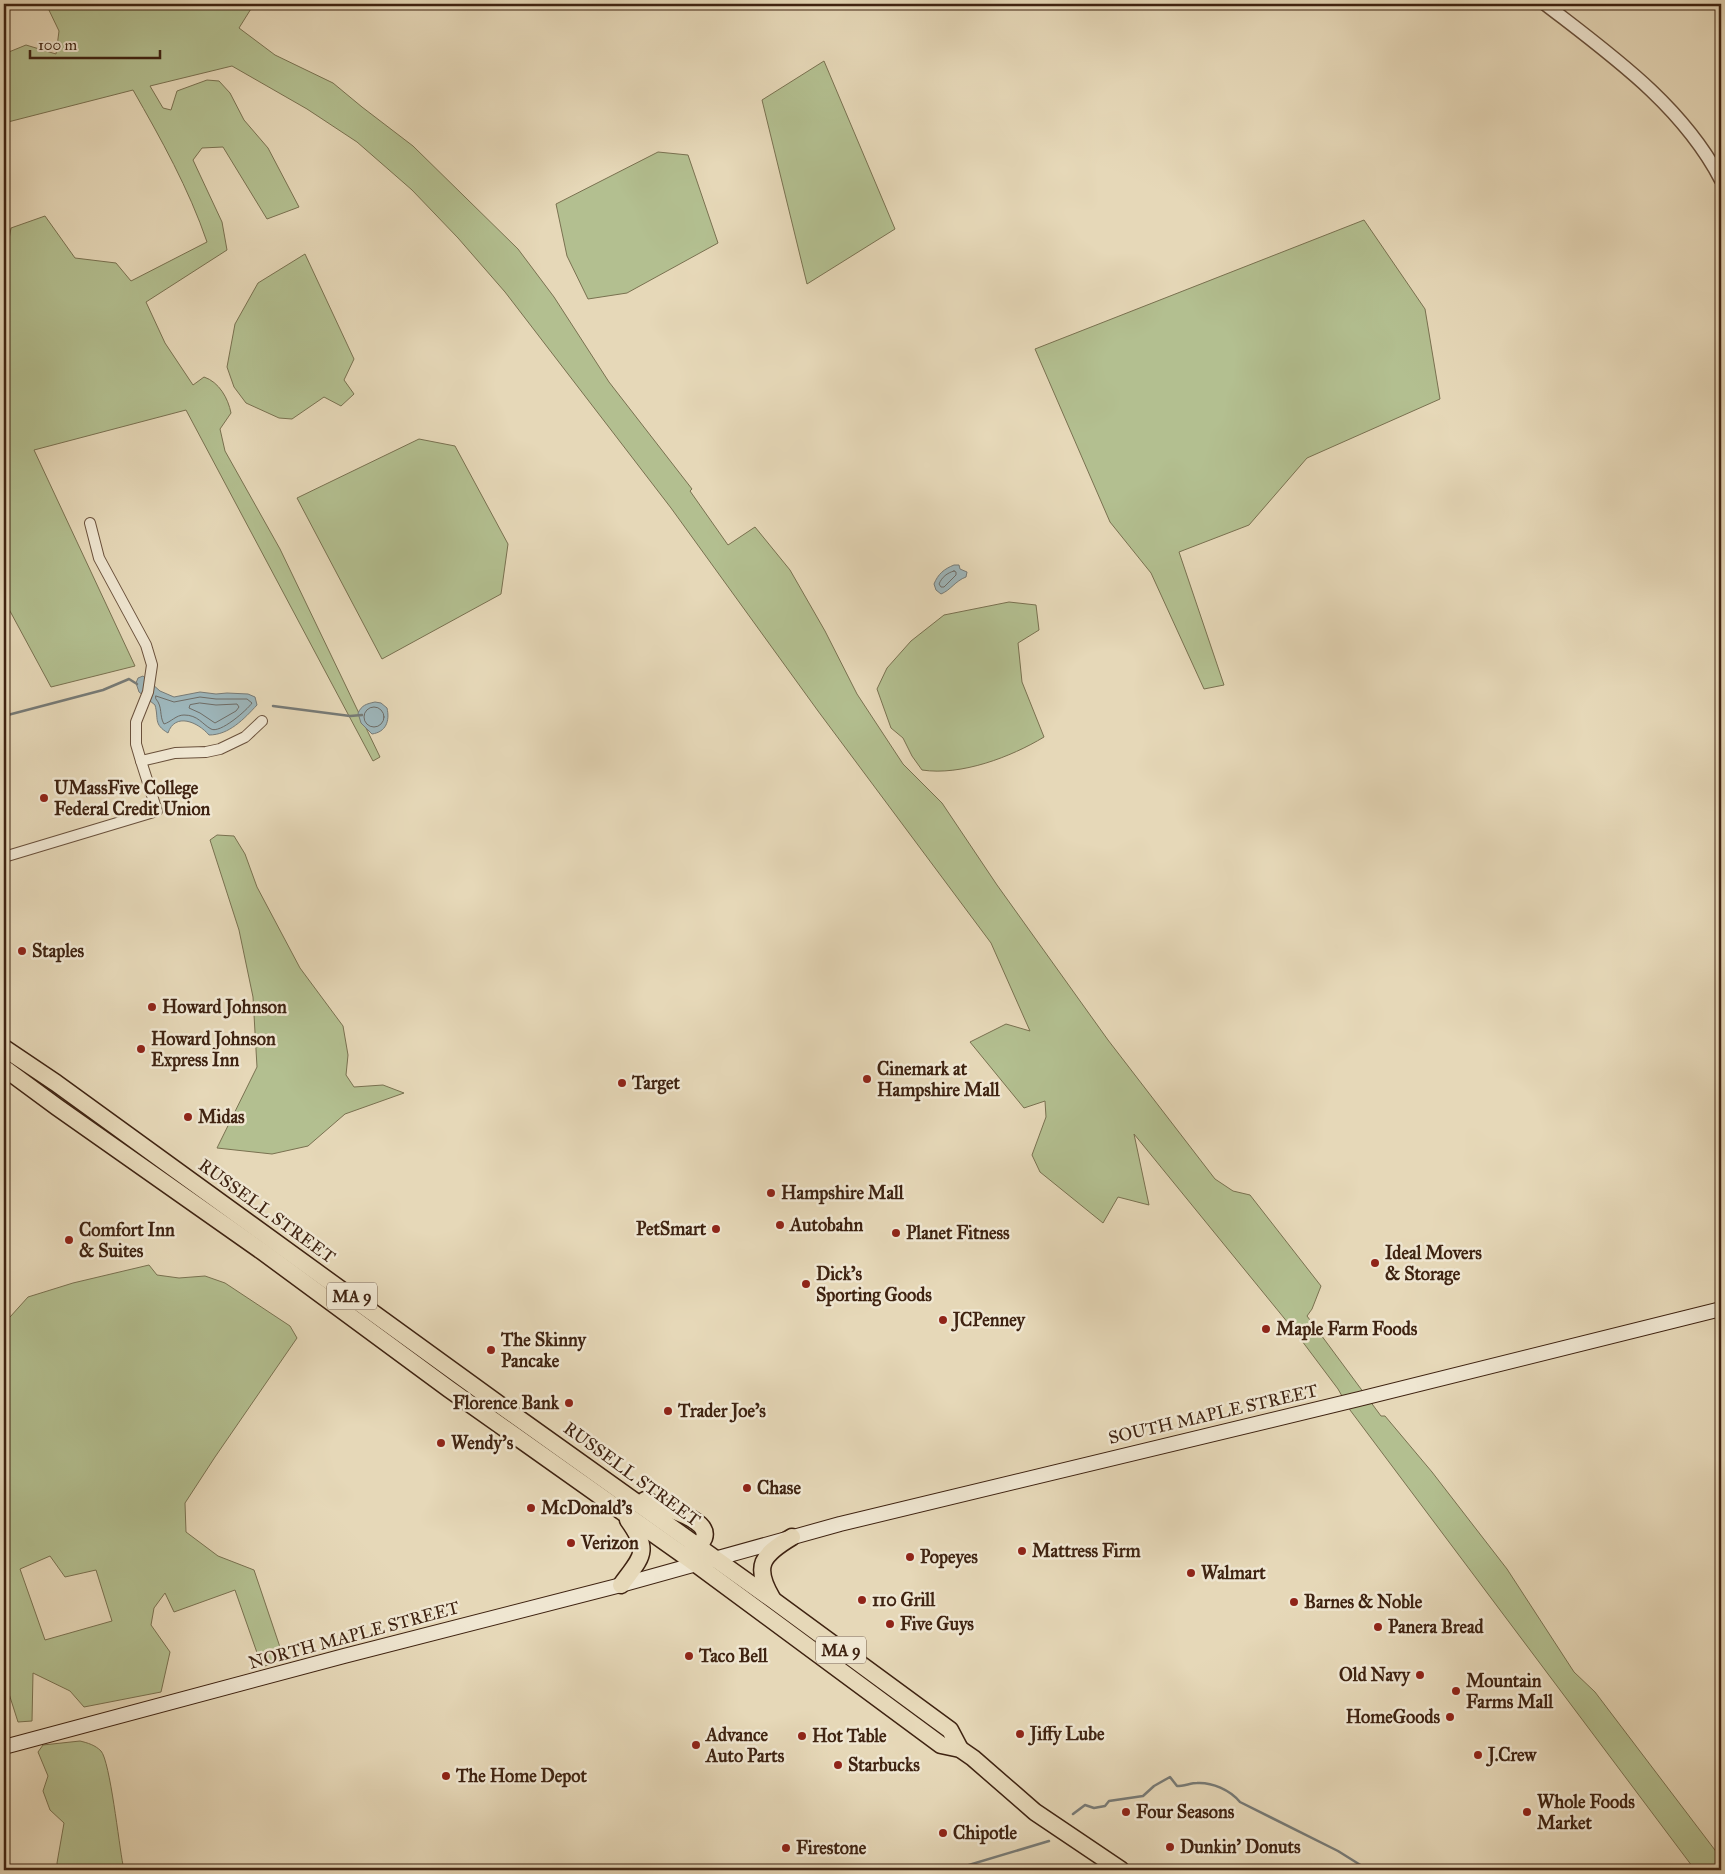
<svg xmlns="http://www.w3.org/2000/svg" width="1725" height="1874" font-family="'IM FELL Great Primer',serif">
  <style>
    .green { fill: #b3bf90; stroke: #797150; fill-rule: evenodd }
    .water { fill: #9db6bb; stroke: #777b77 }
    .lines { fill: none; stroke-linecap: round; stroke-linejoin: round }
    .shore { stroke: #6e6c66; stroke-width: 1 }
    .stream { stroke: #777b77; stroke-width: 2.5 }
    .minor-casing { stroke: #69503b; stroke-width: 12 }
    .tertiary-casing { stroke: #69503b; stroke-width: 15 }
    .secondary-casing { stroke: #3f2311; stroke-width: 16 }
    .trunk-casing { stroke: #3f2311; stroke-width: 19 }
    .minor { stroke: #efe6d1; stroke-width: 10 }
    .tertiary { stroke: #efe6d1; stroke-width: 12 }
    .secondary { stroke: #efe6d1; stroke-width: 14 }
    .trunk { stroke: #e6d8b8; stroke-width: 16 }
    .poi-dot { fill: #8f2418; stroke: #efe6d1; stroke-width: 2 }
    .labels { text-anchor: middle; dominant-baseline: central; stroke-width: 5; stroke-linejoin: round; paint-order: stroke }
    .shield { fill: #efe6d1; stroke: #745e4b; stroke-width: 1 }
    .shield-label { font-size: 16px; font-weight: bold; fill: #3f2311 }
    .poi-label { font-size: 18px; font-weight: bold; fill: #3f2311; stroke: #efe6d1; text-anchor: start }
    .street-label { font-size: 18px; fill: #3f2311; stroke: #efe6d1 }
  </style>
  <rect width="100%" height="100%" fill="#e6d8b8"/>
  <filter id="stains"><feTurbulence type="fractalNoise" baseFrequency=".004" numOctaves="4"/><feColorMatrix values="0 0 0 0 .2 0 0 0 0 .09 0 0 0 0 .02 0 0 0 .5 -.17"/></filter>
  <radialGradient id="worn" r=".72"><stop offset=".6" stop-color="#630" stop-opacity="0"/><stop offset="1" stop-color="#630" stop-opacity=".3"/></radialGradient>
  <g class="green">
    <path d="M45 4H254L239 28 275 55 333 83 362 107 413 146 518 249 554 297 609 382 692 489 690 491 728 545 755 527 790 570 825 631 857 694 903 764 942 803 997 885 1108 1040 1215 1179 1233 1191 1250 1195 1321 1286 1312 1309 1307 1316 1381 1416H1385L1432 1472 1507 1569 1574 1672 1595 1692 1721 1858V1870H1695L1350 1410 1338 1389 1293 1329 1134 1134 1149 1205 1118 1197 1103 1223 1040 1172 1032 1155 1046 1117 1045 1101 1024 1108 970 1042 1006 1024 1030 1031 991 943 818 711 671 508 505 292 458 238 412 190 357 142 307 109 232 66 150 86 163 108 171 110 177 91 207 80 219 81 230 93 244 120 268 148 299 207 267 219 223 147 202 148 193 160 222 222 227 250 146 302 165 343 193 385 204 377C219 382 228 398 231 413L220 429 225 451 280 549 380 757 373 761 186 410 34 450 135 666 51 687 4 600V268L11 228 45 216 75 258 116 263 131 281 207 242C189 189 161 139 133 90L4 123V54L26 45 56 54 59 31 47 6Z"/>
    <path d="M824 61 895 229 807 284 762 100Z"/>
    <path d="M658 152 688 155 718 243 627 293 588 299 567 256 556 204Z"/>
    <path d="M1364 220 1425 309 1440 399 1307 458 1249 525 1179 552 1224 685 1204 689 1151 573 1110 522 1035 349Z"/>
    <path d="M305 254 354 359 344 380 354 394 341 406 324 397 292 419 279 418 246 403 234 387 227 367 235 324 258 283Z"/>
    <path d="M419 439 455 446 508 544 501 594 382 659 297 498Z"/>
    <path d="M1009 602 1036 605 1039 630 1018 643 1022 682 1044 737C1011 757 961 776 922 770L912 756 903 738 891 728 877 689 887 668 911 641 944 615Z"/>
    <path d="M217 835 234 836 245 854 257 887 300 968 343 1026 348 1055 346 1075 354 1087 383 1085 404 1093 345 1114 308 1146 272 1154 217 1148 257 1067 253 997 239 930 210 840Z"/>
    <path d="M149 1265 157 1275 179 1278 205 1276 225 1283 290 1326 297 1338 215 1457 185 1503 186 1532 218 1556 254 1570 284 1659 262 1667 235 1590 174 1612 165 1593 154 1608 151 1625 170 1652 161 1692 84 1707 70 1691 33 1673 32 1721 18 1722 4 1678V1317H10L28 1297 73 1283ZM50 1556 65 1577 96 1570 112 1621 45 1640 20 1569Z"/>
    <path d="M80 1741C88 1743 95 1745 101 1751 110 1761 119 1845 123 1865H148L149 1870H58L57 1863 64 1823 50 1810 43 1791 48 1776 38 1752 43 1745Z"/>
  </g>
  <g class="water">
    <path d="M954 565H959L960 569 967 572 966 577C955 581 951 590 941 594L936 590 934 584C938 574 944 569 954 565Z"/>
    <path d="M143 676 160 691 174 697 200 692 216 694 227 693 248 694 255 697 257 705C244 719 229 735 209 735 198 722 175 712 168 733 153 724 159 719 155 705L139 692 136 683 138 678Z"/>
    <path d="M375 702 381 703 387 708C390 721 386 732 372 734L361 723 358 713C362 705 366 704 375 702Z"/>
  </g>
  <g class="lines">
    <g class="shore">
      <path d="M954 571 956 572V575L944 587H941L939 584C942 577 947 573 954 571Z"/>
      <path d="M156 696 174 702 200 697 216 699H247L252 703C247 710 220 734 211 729 202 724 198 715 184 715 176 715 171 722 164 724 159 716 163 707 156 699Z"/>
      <path d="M200 703 216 705 237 704 239 707 236 711 215 723 200 713 189 708 190 705Z"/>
      <circle cx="374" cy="717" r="10"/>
    </g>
    <g class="stream">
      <path d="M273 706 350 716 362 715"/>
      <path d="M4 716 103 690 129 679 137 684"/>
      <path d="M1073 1814 1085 1805 1094 1808 1105 1806 1109 1801 1143 1796 1154 1786 1170 1777 1177 1786C1184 1786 1191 1783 1197 1783 1212 1782 1230 1790 1240 1802L1338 1851 1362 1866 1375 1870"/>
      <path d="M952 1870 1049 1841"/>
    </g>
    <g class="minor-casing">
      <g id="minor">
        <path d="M90 523 99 558 146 645 152 665 148 692 136 722V744L141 761 175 753 206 752 220 749 245 737 262 721"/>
        <path d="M4 857 157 811 141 761"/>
      </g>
    </g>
    <g class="tertiary-casing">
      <path id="tertiary" d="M1545 4C1611 55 1682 105 1721 180"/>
    </g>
    <g class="secondary-casing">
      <path id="secondary" d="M4 1747 344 1656 621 1585 840 1524 1359 1399 1721 1309"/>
    </g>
    <g class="trunk-casing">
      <g id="trunk">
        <path d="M4 1048 56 1083 500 1405 773 1600 950 1730 960 1749"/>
        <path d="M4 1068 57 1107 263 1252 449 1389 696 1564 941 1745 960 1749 973 1758 1035 1812 1121 1870"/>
        <path d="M645 1500C659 1507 711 1518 704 1538 701 1545 695 1549 690 1552"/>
        <path d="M621 1585C642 1556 651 1552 628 1520"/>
        <path d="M772 1598C753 1566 762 1555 792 1537"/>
      </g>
    </g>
    <use href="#minor" class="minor"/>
    <use href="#tertiary" class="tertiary"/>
    <use href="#secondary" class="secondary"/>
    <use href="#trunk" class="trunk"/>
  </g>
  <g class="poi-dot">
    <circle cx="44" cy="798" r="5"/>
    <circle cx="22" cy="951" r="5"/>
    <circle cx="152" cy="1007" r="5"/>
    <circle cx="141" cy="1049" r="5"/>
    <circle cx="867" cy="1079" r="5"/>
    <circle cx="622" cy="1083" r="5"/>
    <circle cx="188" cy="1117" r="5"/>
    <circle cx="771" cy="1193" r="5"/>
    <circle cx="780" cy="1225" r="5"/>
    <circle cx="716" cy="1229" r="5"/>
    <circle cx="896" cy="1233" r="5"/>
    <circle cx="69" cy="1240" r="5"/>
    <circle cx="1375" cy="1263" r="5"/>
    <circle cx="806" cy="1284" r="5"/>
    <circle cx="943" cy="1320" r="5"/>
    <circle cx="1266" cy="1329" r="5"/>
    <circle cx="491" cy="1350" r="5"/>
    <circle cx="569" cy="1403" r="5"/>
    <circle cx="668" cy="1411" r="5"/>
    <circle cx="441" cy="1443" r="5"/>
    <circle cx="747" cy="1488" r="5"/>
    <circle cx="531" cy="1508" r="5"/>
    <circle cx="571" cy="1543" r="5"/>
    <circle cx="1022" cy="1551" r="5"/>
    <circle cx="910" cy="1557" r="5"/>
    <circle cx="1191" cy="1573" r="5"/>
    <circle cx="862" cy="1600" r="5"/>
    <circle cx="1294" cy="1602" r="5"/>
    <circle cx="890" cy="1624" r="5"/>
    <circle cx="1378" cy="1627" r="5"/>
    <circle cx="689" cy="1656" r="5"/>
    <circle cx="1420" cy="1675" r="5"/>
    <circle cx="1456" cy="1691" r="5"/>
    <circle cx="1450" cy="1717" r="5"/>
    <circle cx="1020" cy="1734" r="5"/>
    <circle cx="802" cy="1736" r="5"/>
    <circle cx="696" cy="1745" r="5"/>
    <circle cx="1478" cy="1755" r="5"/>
    <circle cx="838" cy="1765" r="5"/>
    <circle cx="446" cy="1776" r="5"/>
    <circle cx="1126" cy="1812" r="5"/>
    <circle cx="1527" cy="1812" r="5"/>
    <circle cx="943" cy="1833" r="5"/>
    <circle cx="1170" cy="1847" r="5"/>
    <circle cx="786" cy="1848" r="5"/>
  </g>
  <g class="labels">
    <g class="shield">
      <rect x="327" y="1282.5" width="50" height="27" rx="4"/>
      <rect x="816" y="1636.5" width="50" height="27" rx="4"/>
    </g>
    <g class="shield-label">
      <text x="352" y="1296">MA 9</text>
      <text x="841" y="1650">MA 9</text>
    </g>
    <g class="poi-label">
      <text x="54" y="788">UMassFive College<tspan x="54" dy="21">Federal Credit Union</tspan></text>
      <text x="32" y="951">Staples</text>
      <text x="162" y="1007">Howard Johnson</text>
      <text x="151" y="1039">Howard Johnson<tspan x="151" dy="21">Express Inn</tspan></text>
      <text x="877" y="1069">Cinemark at<tspan x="877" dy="21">Hampshire Mall</tspan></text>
      <text x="632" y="1083">Target</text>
      <text x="198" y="1117">Midas</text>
      <text x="781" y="1193">Hampshire Mall</text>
      <text x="790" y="1225">Autobahn</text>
      <text x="706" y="1229" text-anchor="end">PetSmart</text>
      <text x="79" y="1230">Comfort Inn<tspan x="79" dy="21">&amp; Suites</tspan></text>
      <text x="906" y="1233">Planet Fitness</text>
      <text x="1385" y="1253">Ideal Movers<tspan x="1385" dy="21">&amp; Storage</tspan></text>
      <text x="816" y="1274">Dick's<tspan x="816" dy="21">Sporting Goods</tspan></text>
      <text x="953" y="1320">JCPenney</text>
      <text x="1276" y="1329">Maple Farm Foods</text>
      <text x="501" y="1340">The Skinny<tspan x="501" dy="21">Pancake</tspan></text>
      <text x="559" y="1403" text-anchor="end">Florence Bank</text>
      <text x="678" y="1411">Trader Joe's</text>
      <text x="451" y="1443">Wendy's</text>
      <text x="757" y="1488">Chase</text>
      <text x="541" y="1508">McDonald's</text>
      <text x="581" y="1543">Verizon</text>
      <text x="1032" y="1551">Mattress Firm</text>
      <text x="920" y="1557">Popeyes</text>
      <text x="1201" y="1573">Walmart</text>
      <text x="872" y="1600">110 Grill</text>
      <text x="1304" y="1602">Barnes &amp; Noble</text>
      <text x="900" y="1624">Five Guys</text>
      <text x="1388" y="1627">Panera Bread</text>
      <text x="699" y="1656">Taco Bell</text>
      <text x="1410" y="1675" text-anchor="end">Old Navy</text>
      <text x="1466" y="1681">Mountain<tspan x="1466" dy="21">Farms Mall</tspan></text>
      <text x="1440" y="1717" text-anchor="end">HomeGoods</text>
      <text x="1030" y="1734">Jiffy Lube</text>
      <text x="706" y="1735">Advance<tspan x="706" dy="21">Auto Parts</tspan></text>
      <text x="812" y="1736">Hot Table</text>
      <text x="1488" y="1755">J.Crew</text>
      <text x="848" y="1765">Starbucks</text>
      <text x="456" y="1776">The Home Depot</text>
      <text x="1537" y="1802">Whole Foods<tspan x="1537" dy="21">Market</tspan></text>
      <text x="1136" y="1812">Four Seasons</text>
      <text x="953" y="1833">Chipotle</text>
      <text x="1180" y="1847">Dunkin' Donuts</text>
      <text x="796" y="1848">Firestone</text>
    </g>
    <g class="street-label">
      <text transform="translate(267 1211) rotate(36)">RUSSELL STREET</text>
      <text transform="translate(1213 1414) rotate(-13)">SOUTH MAPLE STREET</text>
      <text transform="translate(632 1474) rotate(36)">RUSSELL STREET</text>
      <text transform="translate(354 1635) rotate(-15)">NORTH MAPLE STREET</text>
    </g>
  </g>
  <rect width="1725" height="1874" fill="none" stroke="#e6d8b8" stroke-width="20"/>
  <rect x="5" y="5" width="1715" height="1864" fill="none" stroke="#3f2311" stroke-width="2.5"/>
  <rect x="10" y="10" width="1705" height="1854" fill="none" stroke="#3f2311"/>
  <path d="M30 50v8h130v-8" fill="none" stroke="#3f2311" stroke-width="2.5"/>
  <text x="38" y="50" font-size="15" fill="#3f2311" stroke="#efe6d1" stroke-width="4" paint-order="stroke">100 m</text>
  <rect width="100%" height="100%" filter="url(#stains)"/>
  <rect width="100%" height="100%" fill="url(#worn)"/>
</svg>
